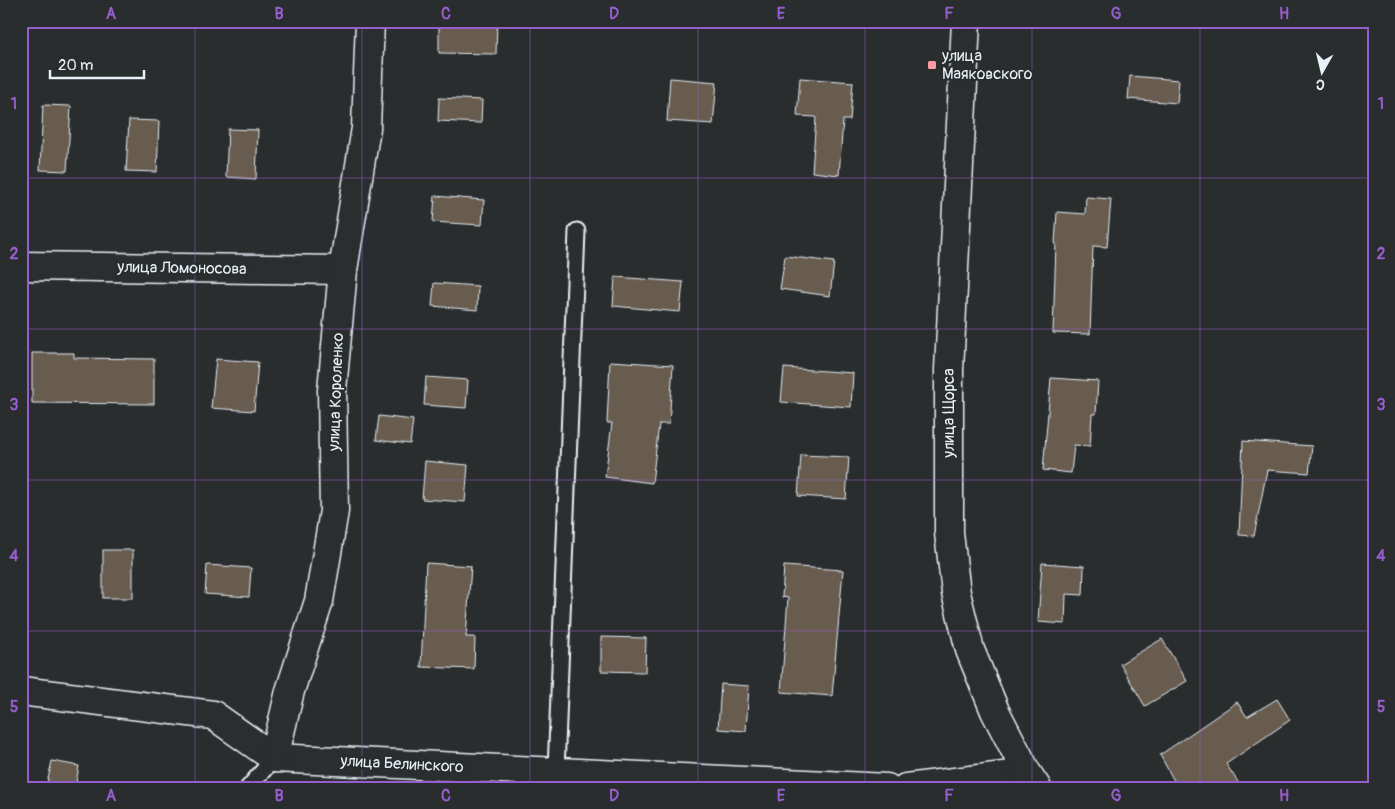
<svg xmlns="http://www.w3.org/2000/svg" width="1395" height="809" font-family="Pangolin,sans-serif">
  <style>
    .building { fill: #685b4f; stroke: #e8f1f8 }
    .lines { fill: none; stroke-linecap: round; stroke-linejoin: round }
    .lane-casing { stroke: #e8f1f8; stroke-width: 19 }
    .street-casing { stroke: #e8f1f8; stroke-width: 31 }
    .secondary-casing { stroke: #e8f1f8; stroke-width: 31 }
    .lane { stroke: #2a2d2e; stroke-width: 15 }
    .street { stroke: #2a2d2e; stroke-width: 28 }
    .secondary { stroke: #2a2d2e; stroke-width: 28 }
    .grid { fill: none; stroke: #965dcd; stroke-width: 1; stroke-opacity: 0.55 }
    .poi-dot { fill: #ff9aa2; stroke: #2a2d2e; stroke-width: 2 }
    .labels { text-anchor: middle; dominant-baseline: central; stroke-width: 4.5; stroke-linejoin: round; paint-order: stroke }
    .poi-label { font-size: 16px; fill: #e8f1f8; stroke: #2a2d2e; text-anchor: start }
    .street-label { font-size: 16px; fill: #e8f1f8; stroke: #2a2d2e }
    .neatline { fill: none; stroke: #965dcd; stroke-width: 2 }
    .grid-label { font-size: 16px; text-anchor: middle; font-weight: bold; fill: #965dcd }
  </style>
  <rect width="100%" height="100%" fill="#2a2d2e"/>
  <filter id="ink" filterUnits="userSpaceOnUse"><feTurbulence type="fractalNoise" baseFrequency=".02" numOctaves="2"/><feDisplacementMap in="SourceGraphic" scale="10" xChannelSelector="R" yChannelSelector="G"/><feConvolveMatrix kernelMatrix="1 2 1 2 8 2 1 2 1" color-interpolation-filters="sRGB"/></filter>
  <g filter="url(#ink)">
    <g class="building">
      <path d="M439 21H497L496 54 439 53Z"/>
      <path d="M1130 76 1179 80 1177 103 1128 99Z"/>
      <path d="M670 78 717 82 713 124 667 121Z"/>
      <path d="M800 78 853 82 850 120H843L839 175 812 172 816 117 797 116Z"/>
      <path d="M439 98 482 100 481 123 438 121Z"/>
      <path d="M43 105 71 106 67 171 40 170Z"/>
      <path d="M129 120 159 121 157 172 126 171Z"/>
      <path d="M228 129 258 130 256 179 226 177Z"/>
      <path d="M435 196 484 200 482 225 433 222Z"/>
      <path d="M1086 197 1111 199 1107 247 1093 246 1090 334 1053 333 1056 243H1055L1057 212 1085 214Z"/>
      <path d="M785 256 834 262 830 296 780 289Z"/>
      <path d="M615 277 683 282 680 312 613 306Z"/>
      <path d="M434 283 478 286 477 310 432 306Z"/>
      <path d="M32 353H74V358L154 359V404L32 403Z"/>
      <path d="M216 359 258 362 254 411 211 408Z"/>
      <path d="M610 361 673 365 669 424H659L652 483 605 477 612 423H607Z"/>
      <path d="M784 368 853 373 851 407 781 402Z"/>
      <path d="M426 377 468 380 466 408 424 405Z"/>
      <path d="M1051 378 1098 381 1096 414H1092L1090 446 1074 445 1071 473 1043 470Z"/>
      <path d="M379 416 413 420 410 444 376 440Z"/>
      <path d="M1243 441 1312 446 1309 473 1267 470 1254 536 1239 535Z"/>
      <path d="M801 455 849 457 846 499 798 496Z"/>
      <path d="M425 461 468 465 465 502 422 499Z"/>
      <rect x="103" y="550" width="30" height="48"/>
      <path d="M426 563 471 566 466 637H475L474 669 421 667Z"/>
      <path d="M1042 563 1084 566 1083 595 1066 594 1065 624 1038 622Z"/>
      <path d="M207 565 251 568 249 597 205 594Z"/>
      <path d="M784 566 843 570 832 696 781 692 788 598 782 597Z"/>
      <path d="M601 637 646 638 645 672 601 671Z"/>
      <path d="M1162 639 1187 681 1145 706 1120 664Z"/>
      <path d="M721 684 749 686 746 731 718 729Z"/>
      <path d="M1277 699 1290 720 1226 764 1242 788H1178L1160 755 1237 702 1247 717Z"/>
      <path d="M52 761 79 766 75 788H46Z"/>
    </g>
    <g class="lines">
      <g class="lane-casing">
        <g id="lane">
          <path d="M556 771 577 231"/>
          <path d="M248 788 274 758"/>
        </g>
      </g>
      <g class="street-casing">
        <g id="street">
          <path d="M21 266 343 270"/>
          <path d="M21 691 213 715 274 758 887 788"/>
          <path d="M274 758 290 691 319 601 334 511 332 390 343 270 366 128 370 21"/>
          <path d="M906 788 1027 773"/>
        </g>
      </g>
      <g class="secondary-casing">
        <path id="secondary" d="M966 21 949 370V533L956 593 970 650 995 711 1027 773 1037 788"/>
      </g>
      <use href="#lane" class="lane"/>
      <use href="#street" class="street"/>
      <use href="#secondary" class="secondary"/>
    </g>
  </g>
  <path class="grid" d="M195 21V788M362 21V788M530 21V788M698 21V788M865 21V788M1032 21V788M1200 21V788M21 178H1374M21 329H1374M21 480H1374M21 631H1374"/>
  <rect class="poi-dot" x="927" y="60" width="10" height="10" rx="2.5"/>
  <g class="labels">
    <g class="poi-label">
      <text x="942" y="56">улица<tspan x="942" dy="18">Маяковского</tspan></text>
    </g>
    <g class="street-label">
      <text transform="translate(182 268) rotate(1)">улица Ломоносова</text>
      <text transform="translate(336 392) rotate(-88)">улица Короленко</text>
      <text transform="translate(949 413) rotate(-90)">улица Щорса</text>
      <text transform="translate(402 764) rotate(3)">улица Белинского</text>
    </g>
  </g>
  <rect width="1395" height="809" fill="none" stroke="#2a2d2e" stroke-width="55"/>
  <g transform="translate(1322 72) rotate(188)" stroke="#2a2d2e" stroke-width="4" paint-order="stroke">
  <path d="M0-4L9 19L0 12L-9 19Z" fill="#e8f1f8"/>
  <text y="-8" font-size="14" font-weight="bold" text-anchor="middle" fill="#e8f1f8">С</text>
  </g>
  <path d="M50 70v8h94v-8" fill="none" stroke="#e8f1f8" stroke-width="2.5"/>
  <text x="58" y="70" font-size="15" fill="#e8f1f8" stroke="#2a2d2e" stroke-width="4" paint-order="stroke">20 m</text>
  <rect x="28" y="28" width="1340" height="754" class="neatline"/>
  <g class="grid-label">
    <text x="111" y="19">A</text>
    <text x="279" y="19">B</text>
    <text x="446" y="19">C</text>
    <text x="614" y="19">D</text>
    <text x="781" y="19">E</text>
    <text x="949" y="19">F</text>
    <text x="1116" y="19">G</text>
    <text x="1284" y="19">H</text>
    <text x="14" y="109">1</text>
    <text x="1381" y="109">1</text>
    <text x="14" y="259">2</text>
    <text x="1381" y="259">2</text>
    <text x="14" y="410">3</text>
    <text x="1381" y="410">3</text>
    <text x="14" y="561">4</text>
    <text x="1381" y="561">4</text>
    <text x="14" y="712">5</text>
    <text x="1381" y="712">5</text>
    <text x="111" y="801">A</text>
    <text x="279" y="801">B</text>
    <text x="446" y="801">C</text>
    <text x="614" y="801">D</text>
    <text x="781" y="801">E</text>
    <text x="949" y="801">F</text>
    <text x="1116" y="801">G</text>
    <text x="1284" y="801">H</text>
  </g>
</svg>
